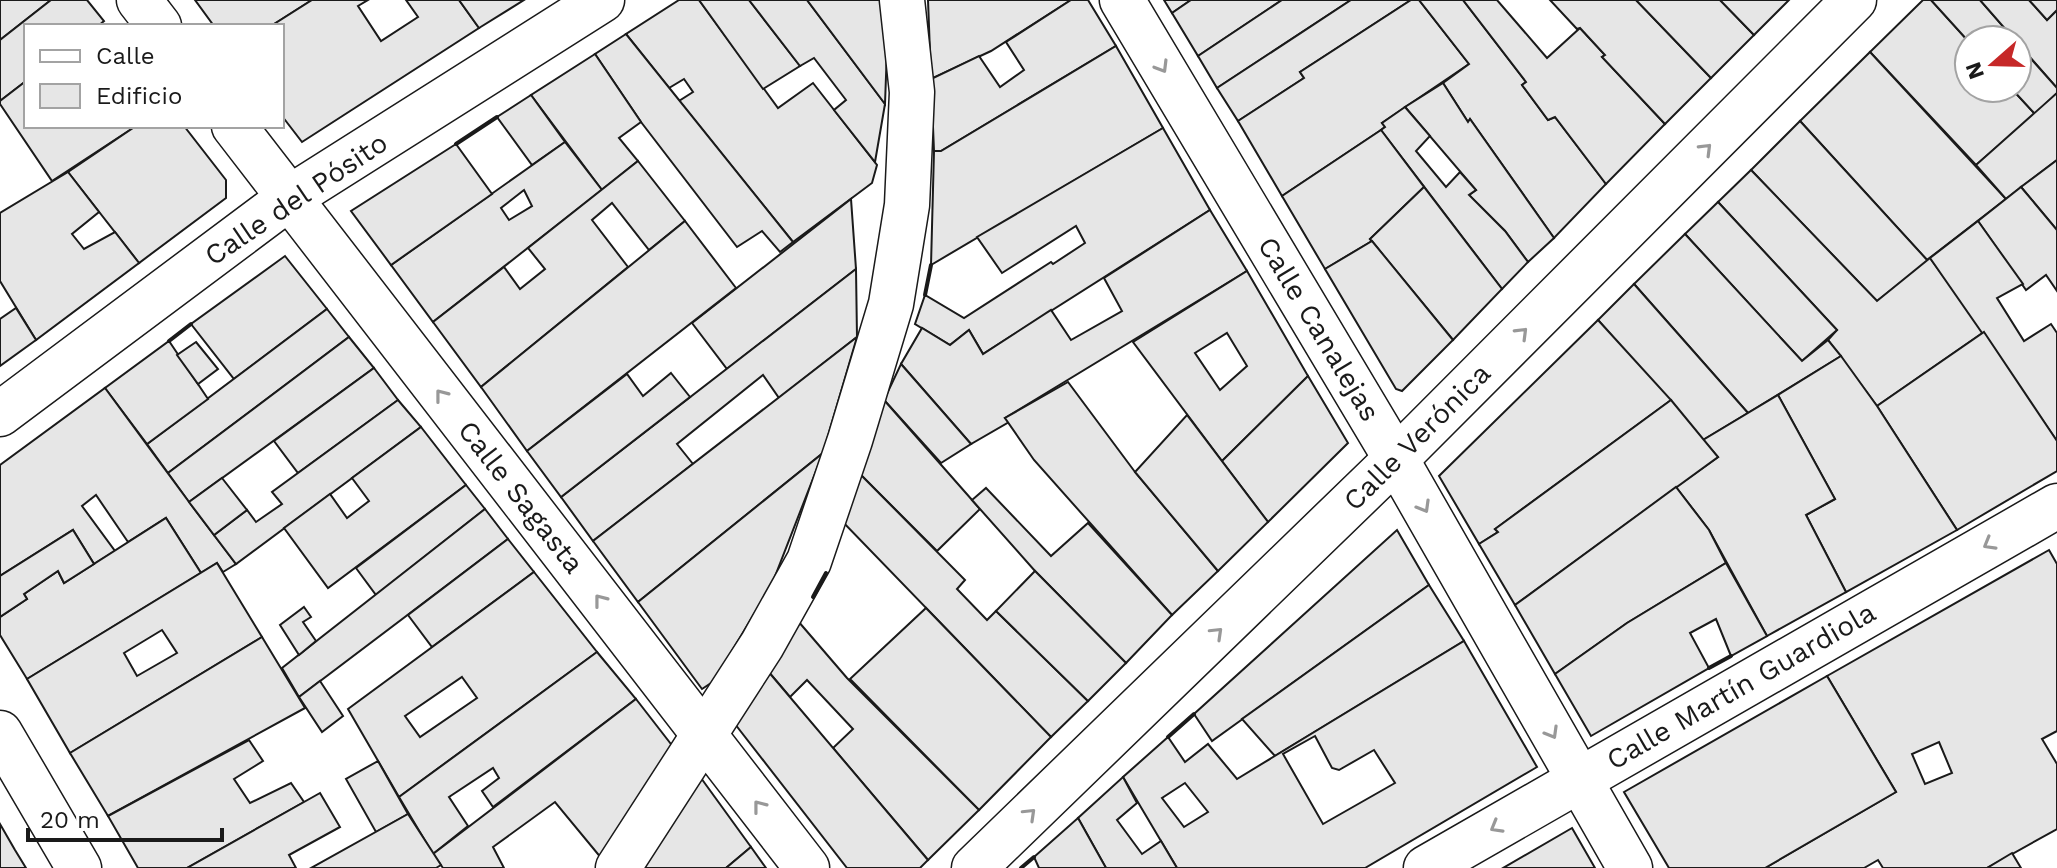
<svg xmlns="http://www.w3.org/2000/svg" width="2057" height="868" font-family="'Work Sans',sans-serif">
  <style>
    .building { fill: #e6e6e6; stroke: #1a1a1a; stroke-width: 2; fill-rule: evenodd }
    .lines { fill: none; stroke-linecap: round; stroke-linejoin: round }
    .minor-casing { stroke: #1a1a1a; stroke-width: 47 }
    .minor { stroke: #fff; stroke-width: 44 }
    .wall { stroke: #1a1a1a; stroke-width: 4 }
    .oneway { stroke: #989898 }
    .labels { text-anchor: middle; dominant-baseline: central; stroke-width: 6; stroke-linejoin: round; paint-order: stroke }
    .street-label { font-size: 28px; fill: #1a1a1a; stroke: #fff }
  </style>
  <rect width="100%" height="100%" fill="#fff"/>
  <g class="building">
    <path d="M0 0H51L0 40Z"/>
    <path d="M51 0H87L104 21 98 26H26V81L0 101V40Z"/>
    <path d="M195 0H312L271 26H214Z"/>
    <path d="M312 0H368L358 6 381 41 418 17 406 0H459L479 28 302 142 282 116V26H271Z"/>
    <path d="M459 0H524L479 28Z"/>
    <path d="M679 0H699L778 108 813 83 877 165 872 183 793 242 679 101 693 92 684 79 669 88 626 34Z"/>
    <path d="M699 0H749L800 66 763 89Z"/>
    <path d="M749 0H807L885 104 875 162 834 110 846 100 814 58 800 66Z"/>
    <path d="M807 0H885L888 21 885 104Z"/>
    <path d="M928 0H1071L991 51 931 79Z"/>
    <path d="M1071 0H1088L1116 46 941 151H934L931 79 979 56 1000 87 1024 70 1006 42Z"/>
    <path d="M1164 0H1191L1172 13Z"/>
    <path d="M1191 0H1282L1198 56 1172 13Z"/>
    <path d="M1282 0H1351L1217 88 1198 56Z"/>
    <path d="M1351 0H1411L1300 72 1304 78 1238 121 1217 88Z"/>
    <path d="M1411 0H1419L1469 64 1382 123 1385 127 1381 130 1282 196 1238 121 1304 78 1300 72Z"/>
    <path d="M1419 0H1463L1526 82 1522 85 1548 120 1555 117 1606 184 1554 238 1470 119 1468 122 1443 83 1469 64Z"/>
    <path d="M1463 0H1497L1547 58 1580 28 1605 55 1602 57 1665 124 1606 184 1555 117 1548 120 1522 85 1526 82Z"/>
    <path d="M1550 0H1636L1711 78 1665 124 1602 57 1605 55 1580 28 1577 29Z"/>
    <path d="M1636 0H1720L1754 35 1711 78Z"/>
    <path d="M1720 0H1789L1754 35Z"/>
    <path d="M1923 0H1931L1969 42V88H2011L2035 114 1976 165 1870 52Z"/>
    <path d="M1931 0H1980L2015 40H1969V42Z"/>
    <path d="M1980 0H2029L2047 20 2057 10V88Z"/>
    <path d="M2029 0H2057V10L2047 20Z"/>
    <path d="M626 34 793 242 780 252 762 231 737 247 641 122 595 54Z"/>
    <path d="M2017 43 2057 88V93L2035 114 2011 88H2017Z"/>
    <path d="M1116 46 1163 128 931 265 934 151H941Z"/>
    <path d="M1870 52 2006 199 1927 260 1800 121Z"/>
    <path d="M595 54 641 122 619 138 638 161 602 190 531 95Z"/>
    <path d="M26 81V126H136L52 181 0 104V101Z"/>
    <path d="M1443 83 1468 122 1470 119 1554 238 1528 262 1505 231 1469 195 1476 190 1405 107Z"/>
    <path d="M2057 93V160L2006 199 1976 165Z"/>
    <path d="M531 95 565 142 532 165 497 117Z"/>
    <path d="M1405 107 1430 136 1416 151 1446 187 1460 172 1476 190 1469 195 1505 231 1528 262 1502 289 1381 130 1385 127 1382 123Z"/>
    <path d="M1800 121 1928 261 1877 301 1751 170Z"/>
    <path d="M136 126H184L226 180V198L139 263 68 172Z"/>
    <path d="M1163 128 1210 210 983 354 969 330 950 345 915 324 925 295 964 318 1051 262 1053 264 1085 243 1076 226 1002 273 977 237Z"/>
    <path d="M1381 130 1424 187 1370 239 1372 241 1325 269 1282 196Z"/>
    <path d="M565 142 602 190 433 322 391 265ZM524 190 532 206 509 220 501 208Z"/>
    <path d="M456 144 492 194 391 265 351 211Z"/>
    <path d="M2057 160V230L2021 187Z"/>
    <path d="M638 161 685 221 649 250 612 203 592 220 628 267 481 387 433 322 504 267 520 289 545 269 528 248Z"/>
    <path d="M1751 170 1877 301 1930 258 1984 332 1877 406 1828 340 1837 330 1718 202Z"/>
    <path d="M68 172 99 212 72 234 84 249 115 232 139 263 36 340 0 281V213Z"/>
    <path d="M1424 187 1502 289 1453 340 1370 239Z"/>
    <path d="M2021 187 2057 230V291L2046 275 2026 290 1978 221Z"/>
    <path d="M851 199 856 269 727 369 692 323Z"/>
    <path d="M1718 202 1837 330 1802 361 1685 234Z"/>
    <path d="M1210 210 1247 271 1005 418 1009 422 971 444 901 364 922 328 950 345 969 330 983 354 1051 310 1071 340 1122 311 1104 278Z"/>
    <path d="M685 221 736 288 527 451 481 387Z"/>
    <path d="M1978 221 2023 284 1997 298 2024 341 2051 324 2057 333V441L1930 258Z"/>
    <path d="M1685 234 1802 361 1828 340 1841 356 1748 413 1634 284Z"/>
    <path d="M1372 241 1453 340 1402 391 1396 389 1325 269Z"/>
    <path d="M285 256 327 309 234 379 191 324Z"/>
    <path d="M856 269 857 337 779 398 763 375 677 444 693 464 593 541 561 497Z"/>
    <path d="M1247 271 1308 376 1222 461 1133 342ZM1227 333 1247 366 1220 390 1195 353Z"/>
    <path d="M1634 284 1748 413 1703 440 1598 320Z"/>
    <path d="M16 308 36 340 0 366V319Z"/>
    <path d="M327 309 349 337 168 473 147 444Z"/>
    <path d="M1598 320 1671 400 1495 529 1498 532 1479 544 1439 476Z"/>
    <path d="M1984 332 2057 441V471L1957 530 1877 406Z"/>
    <path d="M349 337 374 368 189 502 168 473Z"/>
    <path d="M857 337 823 453 638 602 593 541Z"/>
    <path d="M169 341 208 399 147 444 105 388Z"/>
    <path d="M196 342 218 369 198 384 177 355Z"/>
    <path d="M1841 356 1877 406 1957 530 1846 592 1806 515 1835 499 1778 395Z"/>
    <path d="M901 364 971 444 941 463 884 400Z"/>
    <path d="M374 368 398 400 298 473 274 441Z"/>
    <path d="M671 373 690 397 561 497 527 451 627 374 643 396Z"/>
    <path d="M1308 376 1348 443 1268 522 1222 461Z"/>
    <path d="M1068 382 1135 472 1218 571 1172 615 1034 460 1005 418Z"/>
    <path d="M105 388 189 502 236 564 223 572 217 563 201 573 166 518 128 542 96 495 82 506 115 551 94 564 73 530 0 576V465Z"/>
    <path d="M1778 395 1835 499 1806 515 1846 592 1767 636 1709 530 1676 487 1718 457 1703 440Z"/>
    <path d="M398 400 421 427 236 564 214 535 247 510 256 522 282 504 272 492Z"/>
    <path d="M884 400 980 509 937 551 855 469Z"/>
    <path d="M1671 400 1718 457 1515 605 1479 544 1498 532 1495 529Z"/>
    <path d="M1187 415 1268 522 1218 571 1135 472Z"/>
    <path d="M421 427 466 485 328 588 284 528 330 494 347 518 369 501 352 478Z"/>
    <path d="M823 453 772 584 714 681 702 689 638 602Z"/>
    <path d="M855 469 965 580 957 589 987 620 996 611 1088 701 1051 737 839 518Z"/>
    <path d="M222 478 247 510 214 535 189 502Z"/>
    <path d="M466 485 485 509 376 595 356 568Z"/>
    <path d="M1676 487 1709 530 1726 563 1627 623 1555 674 1515 605Z"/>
    <path d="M986 488 1051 556 1088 523 1172 615 1126 663 1035 571 972 500Z"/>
    <path d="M485 509 508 539 299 697 282 668Z"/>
    <path d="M166 518 201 573 27 679 0 635V617L27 599 24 594 58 571 64 583Z"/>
    <path d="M73 530 94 564 64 583 58 571 24 594 27 599 0 617V576Z"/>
    <path d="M1397 530 1429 585 1212 741 1194 714Z"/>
    <path d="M508 539 534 572 432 647 408 615Z"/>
    <path d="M2049 550 2057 564V731L2042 739 2057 764V829L1987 868H1883L1878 860 1864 868H1765L1896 792 1827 676ZM1939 742 1952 773 1925 784 1912 754Z"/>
    <path d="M217 563 262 637 70 753 27 679ZM162 630 177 653 137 676 124 653Z"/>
    <path d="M1726 563 1767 636 1731 656 1716 619 1690 633 1709 668 1591 736 1555 674 1627 623Z"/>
    <path d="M1035 571 1126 663 1088 701 996 611Z"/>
    <path d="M534 572 597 652 399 797 348 709ZM462 677 477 698 420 737 405 716Z"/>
    <path d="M1429 585 1464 641 1275 756 1242 719Z"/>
    <path d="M304 607 311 617 303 622 316 641 299 655 280 625Z"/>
    <path d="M926 608 1051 737 979 810 850 679Z"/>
    <path d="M798 621 847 678 979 810 928 860 833 748 853 729 807 680 790 697 767 670Z"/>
    <path d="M262 637 305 708 108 816 70 753Z"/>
    <path d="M1464 641 1537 767 1365 868H1177L1123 777 1168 737 1185 762 1208 744 1237 779ZM1315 736 1332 768 1339 770 1374 750 1395 783 1323 824 1283 754ZM1185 783 1208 812 1184 827 1162 798Z"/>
    <path d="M597 652 636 699 493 807 482 791 499 778 493 768 449 797 468 826 433 854 399 797Z"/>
    <path d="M767 670 928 860 920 868H847L735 724Z"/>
    <path d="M1827 676 1896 792 1765 868H1669L1624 792Z"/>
    <path d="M320 681 343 716 322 732 299 697Z"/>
    <path d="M636 699 674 748 602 859 555 802 493 847 504 868H443L433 854Z"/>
    <path d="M249 740 263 761 234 779 250 803 291 783 304 802 187 868H138L108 816Z"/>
    <path d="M378 761 408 814 376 832 346 779Z"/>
    <path d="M1123 777 1137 803 1117 820 1142 854 1161 841 1177 868H1106L1078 818Z"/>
    <path d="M701 778 751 847 726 868H643Z"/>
    <path d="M320 793 340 827 289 855 296 868H187Z"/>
    <path d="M408 814 441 865 436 868H311Z"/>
    <path d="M1078 818 1106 868H1039L1034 857Z"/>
    <path d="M0 824 15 850 26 868H0Z"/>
    <path d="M1572 828 1595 868H1503Z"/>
    <path d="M751 847 766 868H726Z"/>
    <path d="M2012 853 2021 868H1987Z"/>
  </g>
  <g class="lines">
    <g class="minor-casing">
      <g id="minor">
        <path d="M139 0 159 26"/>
        <path d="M1122 0 1396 459 1630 868"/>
        <path d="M234 126 807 868"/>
        <path d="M0 414 289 198 602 0"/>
        <path d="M0 733 79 868"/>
        <path d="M618 868 762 645 809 561 850 440 891 304 907 205 912 92 902 0"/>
        <path d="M974 868 1396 459 1854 0"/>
        <path d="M1426 868 2057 506"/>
      </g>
    </g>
    <use href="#minor" class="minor"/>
    <g class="wall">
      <path d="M456 144 497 117"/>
      <path d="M925 295 931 265"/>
      <path d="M169 341 191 324"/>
      <path d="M813 597 826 573"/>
      <path d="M1709 668 1731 656"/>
      <path d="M1168 737 1194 714"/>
      <path d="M1021 868 1034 857"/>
    </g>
  </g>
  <defs><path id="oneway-chevron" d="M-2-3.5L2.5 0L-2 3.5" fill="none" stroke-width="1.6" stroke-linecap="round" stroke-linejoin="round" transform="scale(2)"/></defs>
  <g class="oneway">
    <use href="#oneway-chevron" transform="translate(1162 67) rotate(59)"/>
    <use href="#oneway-chevron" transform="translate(1706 149) rotate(-45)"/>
    <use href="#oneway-chevron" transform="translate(1522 333) rotate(-45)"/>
    <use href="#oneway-chevron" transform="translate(441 395) rotate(-128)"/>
    <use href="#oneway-chevron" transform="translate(1424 507) rotate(60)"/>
    <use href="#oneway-chevron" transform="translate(1989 544) rotate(150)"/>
    <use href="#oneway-chevron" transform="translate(600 600) rotate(-128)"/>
    <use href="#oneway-chevron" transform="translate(1217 633) rotate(-44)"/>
    <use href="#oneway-chevron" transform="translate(1552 733) rotate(60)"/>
    <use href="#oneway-chevron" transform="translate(759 806) rotate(-128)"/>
    <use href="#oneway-chevron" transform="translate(1030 814) rotate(-44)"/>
    <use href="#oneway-chevron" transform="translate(1496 827) rotate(150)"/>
  </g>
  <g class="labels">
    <g class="street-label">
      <text transform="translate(296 199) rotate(-34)">Calle del Pósito</text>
      <text transform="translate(1319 329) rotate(59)">Calle Canalejas</text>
      <text transform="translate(1417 437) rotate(-45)">Calle Verónica</text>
      <text transform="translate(521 497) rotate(52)">Calle Sagasta</text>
      <text transform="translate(1741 686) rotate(-30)">Calle Martín Guardiola</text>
    </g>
  </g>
  <rect x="24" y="24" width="260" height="104" fill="#ffffff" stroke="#a3a3a3" stroke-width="2"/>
  <rect x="40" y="50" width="40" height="12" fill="#ffffff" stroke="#a3a3a3" stroke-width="2"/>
  <text x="96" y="64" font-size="24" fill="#1a1a1a">Calle</text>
  <rect x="40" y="84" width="40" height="24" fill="#e6e6e6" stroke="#a3a3a3" stroke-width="2"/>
  <text x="96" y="104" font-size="24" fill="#1a1a1a">Edificio</text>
  <g transform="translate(1993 64) rotate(250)"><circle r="38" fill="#ffffff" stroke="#a3a3a3" stroke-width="2"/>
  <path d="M0-6L14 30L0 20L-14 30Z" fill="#c62828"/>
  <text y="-12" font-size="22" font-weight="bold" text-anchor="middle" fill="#1a1a1a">N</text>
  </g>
  <path d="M28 828v12h194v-12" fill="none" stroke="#1a1a1a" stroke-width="4"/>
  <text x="40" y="828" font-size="24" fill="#1a1a1a" stroke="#ffffff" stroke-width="6" paint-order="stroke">20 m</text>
</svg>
